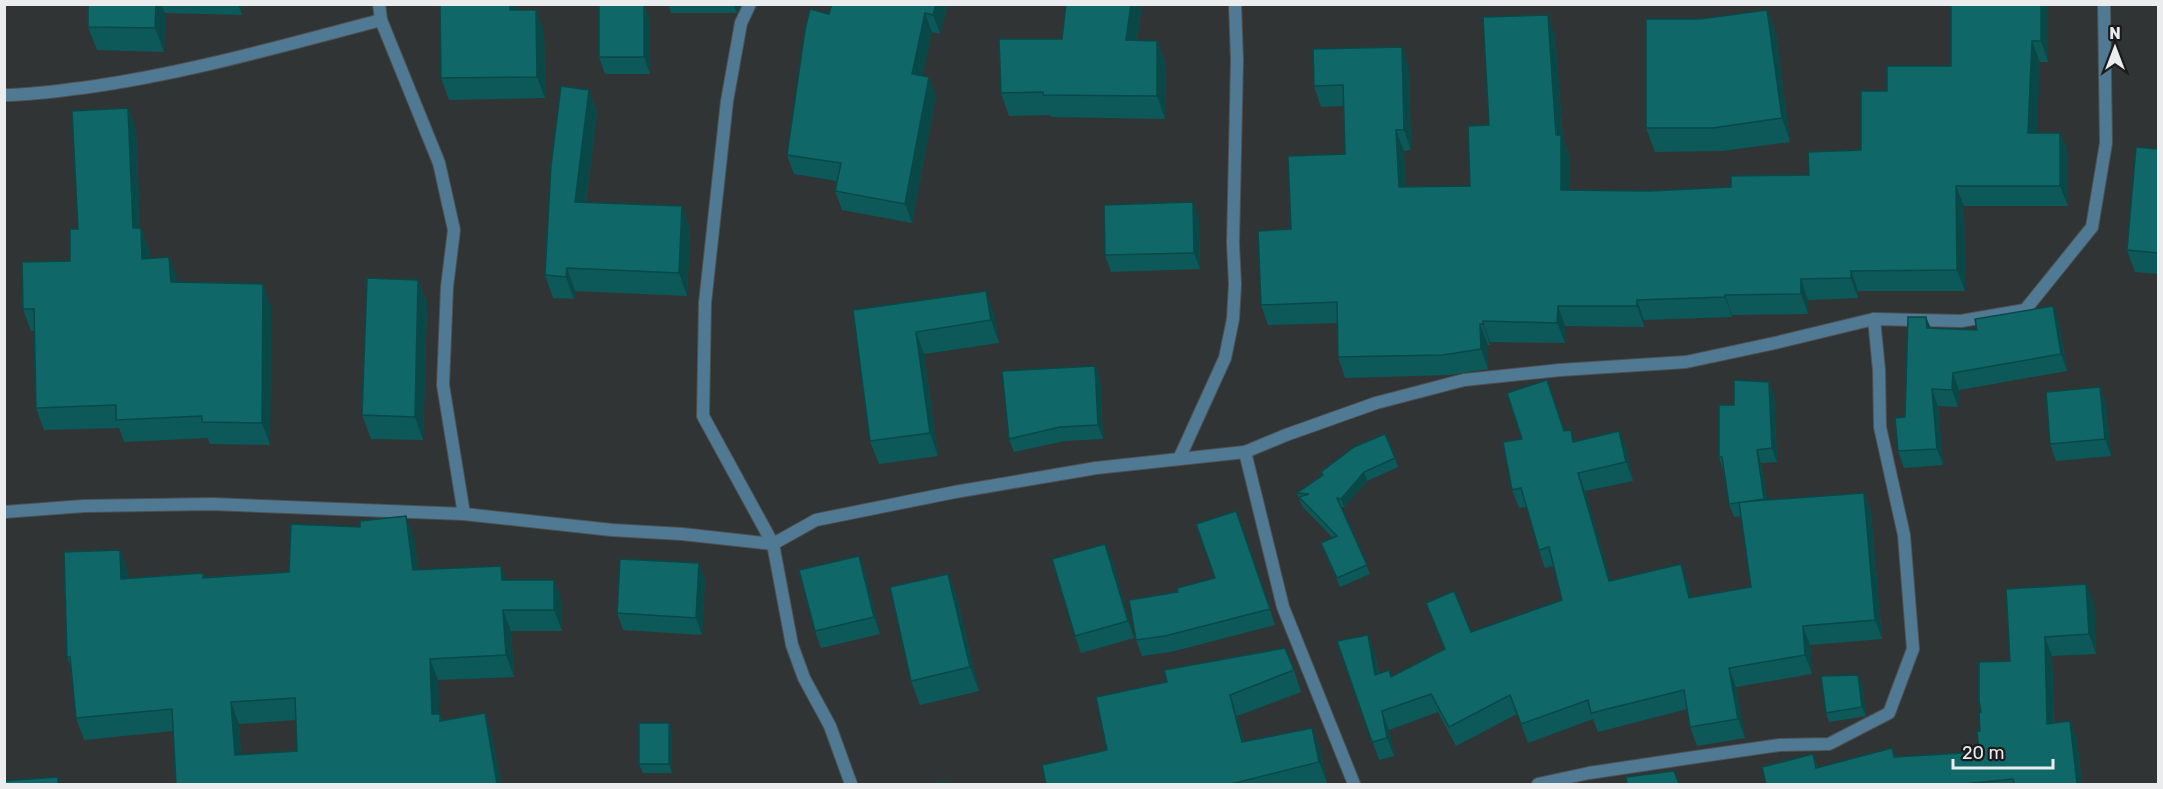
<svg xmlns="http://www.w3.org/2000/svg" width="2163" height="789" font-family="Rubik,sans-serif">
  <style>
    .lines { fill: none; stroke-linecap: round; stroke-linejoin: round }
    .street-casing { stroke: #4e5152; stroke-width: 14 }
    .street { stroke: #507a94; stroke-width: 12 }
    .wall { fill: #0d5959; fill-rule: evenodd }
    .shaded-wall { fill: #0a4848 }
    .building { fill: #0f6767; stroke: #0a4848; stroke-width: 1.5; fill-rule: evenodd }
  </style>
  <rect width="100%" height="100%" fill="#303435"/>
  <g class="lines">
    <g class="street-casing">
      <g id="street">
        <path d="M379 4 381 20 439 163 454 230 447 287 443 385 464 514"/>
        <path d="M750 4 741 23 727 101 705 303 703 416 773 544 792 645 804 678 830 726 851 784"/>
        <path d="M4 95C31 95 56 91 82 88 184 74 282 46 381 20"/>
        <path d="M1245 452 1283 607 1354 784"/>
        <path d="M1179 459 1225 358 1233 319 1235 284 1233 243 1237 60 1235 4"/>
        <path d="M4 512 84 506 212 504 464 514 612 530 682 534 773 544 816 520 955 492 1096 468 1245 452 1286 435 1376 403 1464 380 1560 370 1686 362 1779 342 1874 319 1961 321 2025 310 2092 227 2106 143 2104 4"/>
        <path d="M1538 784 1589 773 1689 758 1780 745 1829 744 1889 713 1913 649 1904 535 1880 427 1879 370 1874 319"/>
      </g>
    </g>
    <use href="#street" class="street"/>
  </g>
  <g class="wall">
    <path d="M88 4H242V15L165 13 164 52 97 50 88 27Z"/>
    <path d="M668 4H741L737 13H671Z"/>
    <path d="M832 4H948L940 34 932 32 922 76 936 96 912 223 842 210 835 191 837 181 794 174 787 155Z"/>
    <path d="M1142 4 1137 41H1157L1166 64 1165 119 1051 117 1050 115 1009 116 1001 93 1062 39Z"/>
    <path d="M2048 4V62H2040L2036 133H2060L2068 153V206H1964L1965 291H1858V298L1808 300V314L1732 315V317L1644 320V327L1565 326V343L1490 342V345H1488V369L1450 375 1345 378 1338 357 1337 323 1268 325 1261 305 1291 229 1345 154 1344 106 1321 107 1314 86 1409 67 1411 150 1404 151 1405 186H1470L1489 125 1555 35 1563 139 1569 155V190L1650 191 1731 187 1809 175 1861 150 1887 91 1951 66Z"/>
    <path d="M644 5 650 22V74H605L599 57Z"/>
    <path d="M518 10 544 31 545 98 449 100 441 78Z"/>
    <path d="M1767 10 1776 34 1790 142 1722 151 1655 152 1646 128 1700 19Z"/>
    <path d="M589 90 597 112 586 202 690 229 687 296 575 291 574 299 553 298 545 275Z"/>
    <path d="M128 108 136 130 140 228H141L149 250V259L178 279V282L271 306 270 445 210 444 208 438 124 442 119 428 44 430 36 408 34 331H31L23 309 70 261 78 229Z"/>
    <path d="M2158 149V274L2135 272 2127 250Z"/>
    <path d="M1199 219 1200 269 1111 272 1105 255Z"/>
    <path d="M418 280 427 303 423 440 371 439 362 415Z"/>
    <path d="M853 310 994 314 999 343 924 354 938 456 879 464 870 441Z"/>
    <path d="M1926 317 1931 328 1977 330 2059 322 2067 371 1959 390 1958 407 1938 406 1943 465 1904 468 1898 451Z"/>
    <path d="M1095 366 1100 379 1103 439 1065 441 1014 452 1009 439Z"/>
    <path d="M1547 380 1565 431 1575 442 1619 431 1626 449 1633 481 1585 491 1610 580 1688 583 1691 597 1751 587 1741 516 1734 517 1729 504 1723 470 1719 457 1734 405 1774 395 1777 462 1761 463 1767 500 1864 493 1871 512 1882 639 1810 645 1812 674 1736 687 1745 738 1697 746 1690 727 1687 709 1598 732 1593 719 1528 743 1517 714 1456 746 1438 712 1389 730 1394 756 1379 760 1337 641 1375 654 1379 673 1391 677 1444 649 1426 603 1471 632 1562 600 1553 566 1545 568 1539 550 1526 507 1519 508 1512 490 1522 439Z"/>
    <path d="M2106 404 2111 456 2056 461 2050 444Z"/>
    <path d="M1395 458 1398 467 1367 481 1344 507H1341L1370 574 1340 587 1321 543 1333 538 1302 506 1297 493 1322 476 1321 472Z"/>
    <path d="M1242 526 1275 625 1171 652 1142 656 1136 640 1178 592 1215 578Z"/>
    <path d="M414 538 418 569 506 580 562 601V631H511L514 677 438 680 439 714 442 720 492 735 501 784H176L173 731 84 740 76 718 71 667 67 657 128 572V578L203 573 205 577 289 572ZM296 720 297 751 241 755 239 724Z"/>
    <path d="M1112 560 1134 638 1081 653 1075 636Z"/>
    <path d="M699 563 705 580 702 635 623 630 617 613Z"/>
    <path d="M865 573 880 634 821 648 815 631Z"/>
    <path d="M948 574 957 598 979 691 920 705 911 681Z"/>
    <path d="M2094 603 2096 654 2052 656 2054 723 2070 721 2077 741 2082 784H1766L1813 754 1818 768 1892 748 1895 757 1979 752 1980 731 1981 712 2010 661Z"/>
    <path d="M1294 670 1301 692 1237 716 1244 742 1320 749 1327 783 1321 784H1046L1107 750 1096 697Z"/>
    <path d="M1862 684 1866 716 1829 722 1826 713Z"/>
    <path d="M672 732V773H643L639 764Z"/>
  </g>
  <g class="shaded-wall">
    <path d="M156 4H161L165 13 164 52 155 28Z"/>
    <path d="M238 4H242V15Z"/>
    <path d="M510 4H518L517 31 510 10Z"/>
    <path d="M733 4H741L737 13Z"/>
    <path d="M936 4H948L940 34 933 15Z"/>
    <path d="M1131 4H1142L1134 63 1126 40Z"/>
    <path d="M2041 4H2048V62L2041 41Z"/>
    <path d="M644 5 650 22V74L644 57Z"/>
    <path d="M536 10 544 31 545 98 537 77Z"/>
    <path d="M1767 10 1776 34 1790 142 1782 118Z"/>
    <path d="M925 13 932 32 919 93 912 74Z"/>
    <path d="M1548 15 1555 35 1563 139 1569 155V210L1561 190Z"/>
    <path d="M1157 41 1166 64 1165 119 1157 96Z"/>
    <path d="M2032 41 2040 62 2036 153 2028 133Z"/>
    <path d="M1402 47 1409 67 1411 150 1404 130Z"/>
    <path d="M929 77 936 96 912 223 905 204Z"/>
    <path d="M589 90 597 112 583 224 575 202Z"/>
    <path d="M128 108 136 130 141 250 133 228Z"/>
    <path d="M1396 130 1404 151 1406 207 1399 187Z"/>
    <path d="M2060 133 2068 153V206L2060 186Z"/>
    <path d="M1956 186 1964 206 1965 291 1957 270Z"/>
    <path d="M1193 202 1199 219 1200 269 1194 253Z"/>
    <path d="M682 206 690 229 687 296 679 273Z"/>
    <path d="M141 228 149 250 150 281 142 259Z"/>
    <path d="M169 257 178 279 179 305 171 282Z"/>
    <path d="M567 268 575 291 574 299 566 277Z"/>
    <path d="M1851 271 1858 291V298L1851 278Z"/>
    <path d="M1801 279 1808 300V314L1801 294Z"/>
    <path d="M418 280 427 303 423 440 415 417Z"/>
    <path d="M263 284 271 306 270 445 262 423Z"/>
    <path d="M986 291 994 314 999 343 991 320Z"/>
    <path d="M1725 295 1732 315V317L1725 297Z"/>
    <path d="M1637 300 1644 320V327L1637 306Z"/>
    <path d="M1558 306 1565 326V343L1557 323Z"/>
    <path d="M2053 306 2059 322 2067 371 2061 354Z"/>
    <path d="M1926 317 1932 333 1927 328Z"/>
    <path d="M1483 321 1490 342V345L1483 324Z"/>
    <path d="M1480 324 1488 345V369L1481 349Z"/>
    <path d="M916 332 924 354 938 456 930 433Z"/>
    <path d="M1095 366 1100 379 1103 439 1098 425Z"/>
    <path d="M1953 373 1959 390 1958 407 1952 390Z"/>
    <path d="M1769 382 1774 395 1777 462 1772 448Z"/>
    <path d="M2100 387 2106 404 2111 456 2105 439Z"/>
    <path d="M1932 389 1938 406 1943 465 1937 449Z"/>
    <path d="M1619 431 1626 449 1633 481 1626 462Z"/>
    <path d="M1757 450 1761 463 1769 512 1764 499Z"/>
    <path d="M1364 472 1367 481 1344 507 1341 499Z"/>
    <path d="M1578 473 1585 491 1616 599 1609 581Z"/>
    <path d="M1864 493 1871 512 1882 639 1875 620Z"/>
    <path d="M406 516 414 538 421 591 413 570Z"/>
    <path d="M1105 544 1112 560 1134 638 1128 621Z"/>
    <path d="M120 550 128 572 129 600 121 579Z"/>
    <path d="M859 556 865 573 880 634 874 617Z"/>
    <path d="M699 563 705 580 702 635 696 618Z"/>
    <path d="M1681 564 1688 583 1696 616 1689 598Z"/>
    <path d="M501 566 509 588 502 580Z"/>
    <path d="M948 574 957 598 979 691 970 667Z"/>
    <path d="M554 580 562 601V631L554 610Z"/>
    <path d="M2086 584 2094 603 2096 654 2089 634Z"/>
    <path d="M503 610 511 631 514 677 506 655Z"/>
    <path d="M1803 626 1810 645 1812 674 1805 655Z"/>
    <path d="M1368 635 1375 654 1382 693 1375 675Z"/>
    <path d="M2045 637 2052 656 2054 743 2047 724Z"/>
    <path d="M430 659 438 680 440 735 432 714Z"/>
    <path d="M1729 668 1736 687 1745 738 1738 719Z"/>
    <path d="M1858 675 1862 684 1866 716 1862 707Z"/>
    <path d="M1230 695 1237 716 1250 764 1242 742Z"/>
    <path d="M231 702 239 724 243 777 235 755Z"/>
    <path d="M1382 711 1389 730 1394 756 1387 738Z"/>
    <path d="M485 713 492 735 501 784H497Z"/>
    <path d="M2070 721 2077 741 2082 784H2077Z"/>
    <path d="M669 723 672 732V773L669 764Z"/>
    <path d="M1312 728 1320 749 1327 783 1319 762Z"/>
  </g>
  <g class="building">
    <path d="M88 4H156L155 28 88 27Z"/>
    <path d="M440 4H510V10H536L537 77 441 78Z"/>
    <path d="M832 4H936L933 15 925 13 912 74 929 77 905 204 835 191 841 163 787 155 805 30 810 9 829 14Z"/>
    <path d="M1066 4H1131L1126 40 1157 41V96L1043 95V92L1001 93 999 39H1062Z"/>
    <path d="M1951 4H2041V41H2032L2028 133H2060V186H1956L1957 270 1851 271V278L1801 279V294L1725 295V297L1637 300V306H1558L1557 323 1483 321V324H1480L1481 349 1443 355 1338 357 1337 302 1261 305 1258 231 1291 229 1288 156 1345 154 1343 85 1314 86 1313 49 1402 47 1404 130H1396L1399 187 1470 186 1468 126 1489 125 1483 17 1548 15 1556 135H1561V190L1650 191 1731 187V176L1809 175 1808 152 1861 150V91H1887V66H1951Z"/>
    <rect x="599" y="5" width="45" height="52"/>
    <path d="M1767 10 1782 118 1713 128H1646V19H1700Z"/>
    <path d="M561 86 589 90 575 202 682 206 679 273 567 268 566 277 545 275 551 166Z"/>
    <path d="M128 108 133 228H141L142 259 169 257 171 282 263 284 262 423 202 422V416L116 420V405L36 408 34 309H23L22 262 70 261V229H78L72 111Z"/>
    <path d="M2136 147 2158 149V253L2127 250Z"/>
    <path d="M1193 202 1194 253 1105 255 1104 205Z"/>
    <path d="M367 278 418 280 415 417 362 415Z"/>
    <path d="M986 291 991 320 916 332 930 433 870 441 853 310Z"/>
    <path d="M2053 306 2061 354 1953 373 1952 390 1932 389 1937 449 1898 451 1895 418 1905 417 1908 317H1926L1927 328 1977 330 1975 319Z"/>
    <path d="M1095 366 1098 425 1060 427 1009 439 1002 371Z"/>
    <path d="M1547 380 1564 431 1571 430 1573 442 1619 431 1626 462 1578 473 1609 581 1681 564 1689 598 1751 587 1739 502 1864 493 1875 620 1803 626 1805 655 1729 668 1738 719 1690 727 1684 690 1591 713 1588 700 1521 724 1510 695 1449 727 1431 694 1382 711 1387 738 1372 742 1337 641 1368 635 1375 675 1389 670 1391 677 1445 649 1426 603 1454 591 1471 632 1562 600 1549 547 1539 550 1521 488 1512 490 1503 442 1522 439 1507 393Z"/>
    <path d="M1734 380 1769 382 1772 448 1757 450 1764 499 1729 504 1722 457H1719V405H1734Z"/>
    <path d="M2100 387 2105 439 2050 444 2046 392Z"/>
    <path d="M1385 434 1395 458 1364 472 1341 499 1337 498 1367 565 1337 578 1321 543 1337 536 1299 497 1309 494 1297 493 1323 475 1321 472 1354 447Z"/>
    <path d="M1236 511 1270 609 1165 636 1136 640 1129 600 1178 592 1177 588 1215 578 1196 524Z"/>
    <path d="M406 516 413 570 501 566 502 580H554V610H503L506 655 430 659 432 714H440V721L485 713 497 784H176L172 709 76 718 70 657H67L64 552 120 550 121 579 203 573V578L289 572 291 524 360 527V521ZM295 698 297 751 235 755 231 702Z"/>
    <path d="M1105 544 1128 621 1075 636 1052 559Z"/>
    <path d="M859 556 874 617 815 631 799 570Z"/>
    <path d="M620 559 699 563 696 618 617 613Z"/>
    <path d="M948 574 970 667 911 681 890 587Z"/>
    <path d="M2086 584 2089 634 2045 637 2047 724 2070 721 2077 784H2014L2013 779 1964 784H1766L1762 767 1813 754 1816 768 1892 748 1894 757 1979 752 1977 731H1980L1979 713 1981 712 1979 701V662L2010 661 2006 589Z"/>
    <path d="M1285 648 1294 670 1230 695 1242 742 1312 728 1319 762 1231 784H1046L1042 765 1107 750 1096 697 1167 682 1164 670Z"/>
    <path d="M1858 675 1862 707 1826 713 1821 676Z"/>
    <rect x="639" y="723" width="30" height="41"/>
    <path d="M1674 771 1679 784H1627L1626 777Z"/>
    <path d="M58 777V784H4V781Z"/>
    <path d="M945 781V784H934Z"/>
  </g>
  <rect width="2163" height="789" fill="none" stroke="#eaeced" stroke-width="12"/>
  <g transform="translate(2115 48)" stroke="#1a1b1c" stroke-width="4.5" paint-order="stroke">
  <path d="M0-4.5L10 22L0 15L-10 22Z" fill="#eaeced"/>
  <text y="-9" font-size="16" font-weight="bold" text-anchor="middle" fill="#eaeced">N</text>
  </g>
  <path d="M1953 759v9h100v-9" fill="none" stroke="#eaeced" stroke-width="3"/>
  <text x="1962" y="759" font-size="18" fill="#eaeced" stroke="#1a1b1c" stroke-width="4.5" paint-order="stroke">20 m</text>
</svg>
